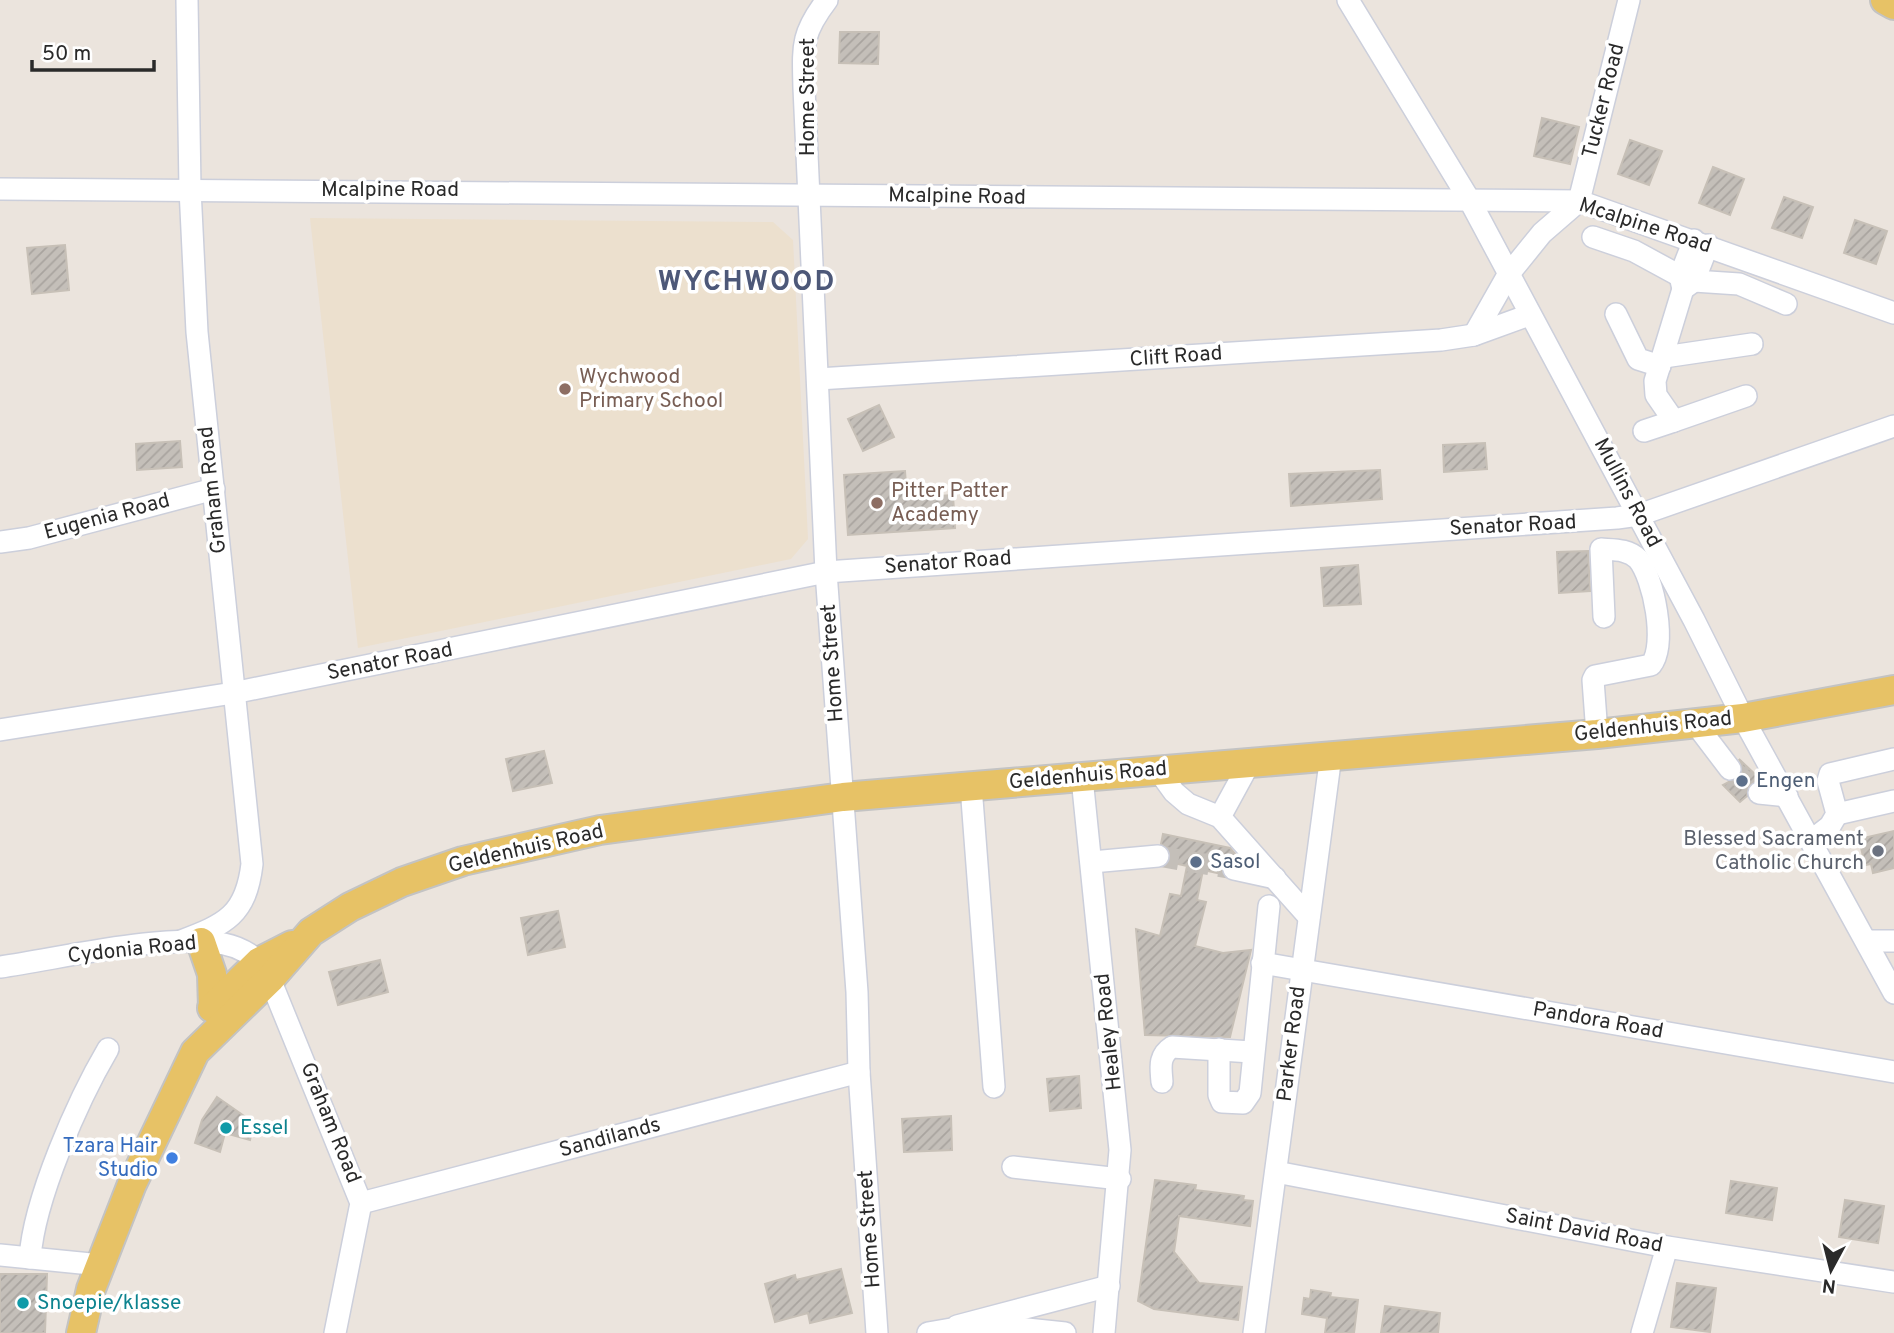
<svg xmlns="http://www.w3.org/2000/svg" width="1894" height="1333" font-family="Overpass,sans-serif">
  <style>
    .education { fill: #ece0ce }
    .building { fill: url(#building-hatch); stroke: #c7c0b7; stroke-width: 2 }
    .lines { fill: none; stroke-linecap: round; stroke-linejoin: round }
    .minor-tunnel { stroke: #c4bfb9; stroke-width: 21; stroke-dasharray: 21 10; stroke-linecap: butt }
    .minor-casing { stroke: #cccfdb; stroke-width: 24 }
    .major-casing { stroke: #c3c3c3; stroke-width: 32 }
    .minor { stroke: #fff; stroke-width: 21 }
    .major { stroke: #e7c266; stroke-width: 28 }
    .education-dot { fill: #8d6e63; stroke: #fff; stroke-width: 2.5 }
    .service-dot { fill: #5c6f8a; stroke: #fff; stroke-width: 2.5 }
    .worship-dot { fill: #6b7280; stroke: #fff; stroke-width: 2.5 }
    .culture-dot { fill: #0f9aa8; stroke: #fff; stroke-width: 2.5 }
    .shop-dot { fill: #3f7fe0; stroke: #fff; stroke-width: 2.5 }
    .labels { text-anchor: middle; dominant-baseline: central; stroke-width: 7; stroke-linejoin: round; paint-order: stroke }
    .street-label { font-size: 21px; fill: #2a2a2a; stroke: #fff }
    .education-label { font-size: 21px; fill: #785e54; stroke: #fff; text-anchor: start }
    .service-label { font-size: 21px; fill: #4e5e75; stroke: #fff; text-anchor: start }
    .worship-label { font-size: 21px; fill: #5b616d; stroke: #fff; text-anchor: end }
    .culture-label { font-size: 21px; fill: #0d838f; stroke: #fff; text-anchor: start }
    .shop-label { font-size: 21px; fill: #366cbe; stroke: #fff; text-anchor: end }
    .district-label { font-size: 28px; font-weight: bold; letter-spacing: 2px; fill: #4d5878; stroke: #fff }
  </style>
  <defs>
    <pattern id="building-hatch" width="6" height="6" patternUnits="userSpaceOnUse" patternTransform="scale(1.75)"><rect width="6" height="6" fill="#c4bfb9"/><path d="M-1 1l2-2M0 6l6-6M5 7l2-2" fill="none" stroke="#a9a49f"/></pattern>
  </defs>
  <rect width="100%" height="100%" fill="#ebe4dd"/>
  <path class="education" d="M310 218 773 222 793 240 808 539 791 559 358 648Z"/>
  <g class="building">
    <path d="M840 32H879L878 64 839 63Z"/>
    <path d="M1542 118 1579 127 1570 164 1534 156Z"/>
    <path d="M1630 140 1662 151 1649 185 1618 174Z"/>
    <path d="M1713 167 1744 179 1730 215 1699 203Z"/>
    <path d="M1784 197 1813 207 1802 238 1772 228Z"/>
    <path d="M1855 220 1887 231 1876 264 1844 253Z"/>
    <path d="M65 245 69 290 32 294 27 248Z"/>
    <path d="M879 405 894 437 863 451 848 419Z"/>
    <path d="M180 441 182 467 137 470 136 444Z"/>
    <path d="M1485 443 1487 469 1444 472 1443 445Z"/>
    <path d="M1380 470 1382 499 1291 506 1289 474Z"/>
    <path d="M905 471 907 498 953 495 955 528 848 535 844 475Z"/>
    <path d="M1588 551 1590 591 1559 593 1557 552Z"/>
    <path d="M1358 565 1361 604 1324 606 1321 568Z"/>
    <path d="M544 751 552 783 513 791 506 759Z"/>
    <path d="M1739 759 1761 780 1749 785 1747 796 1740 802 1723 785 1742 775 1743 767Z"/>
    <path d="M1894 831V868L1873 873 1871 864 1865 865 1859 839Z"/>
    <path d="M1163 834 1230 848 1237 856 1224 861 1222 874 1203 870 1197 900 1206 902 1195 946 1223 953 1251 950 1230 1037 1145 1035 1136 929 1160 936 1170 894 1181 896 1187 866 1169 862V849L1161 844Z"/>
    <path d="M558 911 565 947 528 955 521 918Z"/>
    <path d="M380 960 388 992 338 1005 329 972Z"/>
    <path d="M1079 1076 1081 1108 1050 1111 1047 1079Z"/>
    <path d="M217 1097 254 1123 250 1140 225 1133 220 1152 195 1143 202 1120Z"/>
    <path d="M951 1116 952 1150 904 1152 902 1119Z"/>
    <path d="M1155 1180 1196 1185 1195 1190 1237 1195 1244 1196 1243 1200 1253 1201 1250 1226 1179 1216 1174 1252 1199 1283 1242 1287 1238 1320 1154 1309 1138 1301Z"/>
    <path d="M1731 1181 1777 1188 1772 1220 1726 1213Z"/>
    <path d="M1845 1200 1884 1206 1878 1243 1839 1237Z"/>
    <path d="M841 1269 852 1313 810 1323 808 1313 775 1322 765 1284 795 1275 796 1280Z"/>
    <path d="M0 1274H47L45 1333H0Z"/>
    <path d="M1677 1283 1716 1288 1710 1332 1671 1327Z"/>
    <path d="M1311 1290 1331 1293 1330 1297 1358 1300 1354 1333H1325L1327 1318 1302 1314 1304 1298 1310 1299Z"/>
    <path d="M1385 1306 1440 1313 1438 1333H1381Z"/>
  </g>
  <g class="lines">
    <g class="minor-tunnel">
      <path d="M1730 769 1759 793"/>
      <path d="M1158 856 1234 869"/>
    </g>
    <g class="minor-casing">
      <g id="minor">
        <path d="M827 0C801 34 803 46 804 88L826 572 857 992 859 1072 877 1333"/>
        <path d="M1348 0 1470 201 1694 620 1743 718 1894 993"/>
        <path d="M0 189 1579 201 1894 313"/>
        <path d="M1593 237 1634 251 1680 276"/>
        <path d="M1694 240 1680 276 1683 289 1694 281 1708 245"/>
        <path d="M1694 281 1739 284 1786 304"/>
        <path d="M1683 289 1655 381 1656 395 1674 421 1746 396"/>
        <path d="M1616 314 1638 359 1660 366"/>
        <path d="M1474 335 1508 275 1542 233 1579 201 1629 0"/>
        <path d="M1664 357 1752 344"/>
        <path d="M818 379 1441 340 1474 335 1529 315"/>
        <path d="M1644 431 1674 421"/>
        <path d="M0 542 29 538 214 489"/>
        <path d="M1695 723 1730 769"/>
        <path d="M0 730 233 693 826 572 1617 518 1639 515 1894 426"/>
        <path d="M1597 734 1593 680 1595 676 1651 665C1667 645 1654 578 1638 559 1628 549 1614 550 1601 549L1604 617"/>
        <path d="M1158 770 1174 792 1188 804 1220 817 1309 917"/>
        <path d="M1082 778 1120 1150 1104 1333"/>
        <path d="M971 786 994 1087"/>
        <path d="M1759 793 1787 796"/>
        <path d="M1837 814 1894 801"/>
        <path d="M1220 817 1250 762"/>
        <path d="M1812 840 1830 826 1837 814 1828 781 1830 774 1894 759"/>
        <path d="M1092 862 1158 856"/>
        <path d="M1234 869 1275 878"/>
        <path d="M181 941C226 924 246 915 252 864L197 332 190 189 187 0"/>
        <path d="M1867 941H1894"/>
        <path d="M1262 963 1894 1072"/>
        <path d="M0 967C63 958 163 933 224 944 240 947 254 956 265 967L361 1203 335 1333"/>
        <path d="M1219 1049V1095L1222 1102 1243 1103 1250 1093 1269 906"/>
        <path d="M1162 1082C1161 1068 1158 1056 1172 1047L1252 1052"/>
        <path d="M1013 1167 1120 1179"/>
        <path d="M1276 1172 1667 1247 1894 1282"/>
        <path d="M361 1203 859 1072"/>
        <path d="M0 1255 101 1265"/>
        <path d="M30 1258C34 1199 78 1100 108 1049"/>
        <path d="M928 1333 980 1324 1065 1333"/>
        <path d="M958 1333 957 1326 1109 1286"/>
        <path d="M1254 1333 1331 755"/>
        <path d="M1642 1333 1667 1247"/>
      </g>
    </g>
    <g class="major-casing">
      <g id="major">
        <path d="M1885 0 1894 5"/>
        <path d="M201 942 212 974 213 1008"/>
        <path d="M212 1008 259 962 292 945"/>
        <path d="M81 1333 91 1289 132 1184 195 1052 270 979 311 932 350 907 402 882 463 861 600 830 843 797 1597 734 1743 718 1894 690"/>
      </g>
    </g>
    <use href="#minor" class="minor"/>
    <use href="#major" class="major"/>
  </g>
  <g class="education-dot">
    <circle cx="565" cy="389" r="7"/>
    <circle cx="877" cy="503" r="7"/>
  </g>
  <g class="service-dot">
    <circle cx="1742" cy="781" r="7"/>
    <circle cx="1196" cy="862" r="7"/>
  </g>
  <circle class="worship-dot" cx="1878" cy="851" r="7"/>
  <g class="culture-dot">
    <circle cx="226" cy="1128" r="7"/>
    <circle cx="23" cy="1303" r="7"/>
  </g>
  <circle class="shop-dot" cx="172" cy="1158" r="7"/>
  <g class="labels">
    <g class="street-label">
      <text transform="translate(808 97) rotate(-90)">Home Street</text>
      <text transform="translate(1604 101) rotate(-76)">Tucker Road</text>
      <text x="390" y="190">Mcalpine Road</text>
      <text transform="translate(957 197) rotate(1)">Mcalpine Road</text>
      <text transform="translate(1645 226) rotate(18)">Mcalpine Road</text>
      <text transform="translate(1176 357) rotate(-4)">Clift Road</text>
      <text transform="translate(213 490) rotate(-96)">Graham Road</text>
      <text transform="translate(1627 493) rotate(62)">Mullins Road</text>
      <text transform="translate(107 517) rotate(-15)">Eugenia Road</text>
      <text transform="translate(1513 526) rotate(-3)">Senator Road</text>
      <text transform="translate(948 563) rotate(-4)">Senator Road</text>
      <text transform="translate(390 662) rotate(-11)">Senator Road</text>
      <text transform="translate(833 663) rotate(-94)">Home Street</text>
      <text transform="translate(1653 727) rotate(-6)">Geldenhuis Road</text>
      <text transform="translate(1088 776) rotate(-5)">Geldenhuis Road</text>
      <text transform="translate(526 849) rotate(-13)">Geldenhuis Road</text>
      <text transform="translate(132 950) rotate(-6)">Cydonia Road</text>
      <text transform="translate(1598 1021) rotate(10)">Pandora Road</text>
      <text transform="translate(1109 1032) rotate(-96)">Healey Road</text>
      <text transform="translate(1292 1044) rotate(-83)">Parker Road</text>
      <text transform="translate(330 1123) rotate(68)">Graham Road</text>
      <text transform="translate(610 1138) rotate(-15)">Sandilands</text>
      <text transform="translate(870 1229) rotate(-94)">Home Street</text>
      <text transform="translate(1584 1231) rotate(11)">Saint David Road</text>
    </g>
    <g class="education-label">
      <text x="579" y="377">Wychwood<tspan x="579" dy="24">Primary School</tspan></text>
      <text x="891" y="491">Pitter Patter<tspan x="891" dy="24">Academy</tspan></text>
    </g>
    <g class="service-label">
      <text x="1756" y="781">Engen</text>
      <text x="1210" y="862">Sasol</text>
    </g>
    <g class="worship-label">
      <text x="1864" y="839">Blessed Sacrament<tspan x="1864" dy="24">Catholic Church</tspan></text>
    </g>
    <g class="culture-label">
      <text x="240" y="1128">Essel</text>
      <text x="37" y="1303">Snoepie/klasse</text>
    </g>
    <g class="shop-label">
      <text x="158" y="1146">Tzara Hair<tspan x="158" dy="24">Studio</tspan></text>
    </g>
    <g class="district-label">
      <text x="747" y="283">WYCHWOOD</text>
    </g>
  </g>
  <g transform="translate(1831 1270) rotate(187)" stroke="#ffffff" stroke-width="5" paint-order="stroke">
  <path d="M0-5L12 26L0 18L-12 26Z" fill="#2a2a2a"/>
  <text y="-10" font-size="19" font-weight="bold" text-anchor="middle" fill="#2a2a2a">N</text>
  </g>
  <path d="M32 60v10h122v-10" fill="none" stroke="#2a2a2a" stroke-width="3.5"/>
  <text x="42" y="60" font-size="21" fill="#2a2a2a" stroke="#ffffff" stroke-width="5" paint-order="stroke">50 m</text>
</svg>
